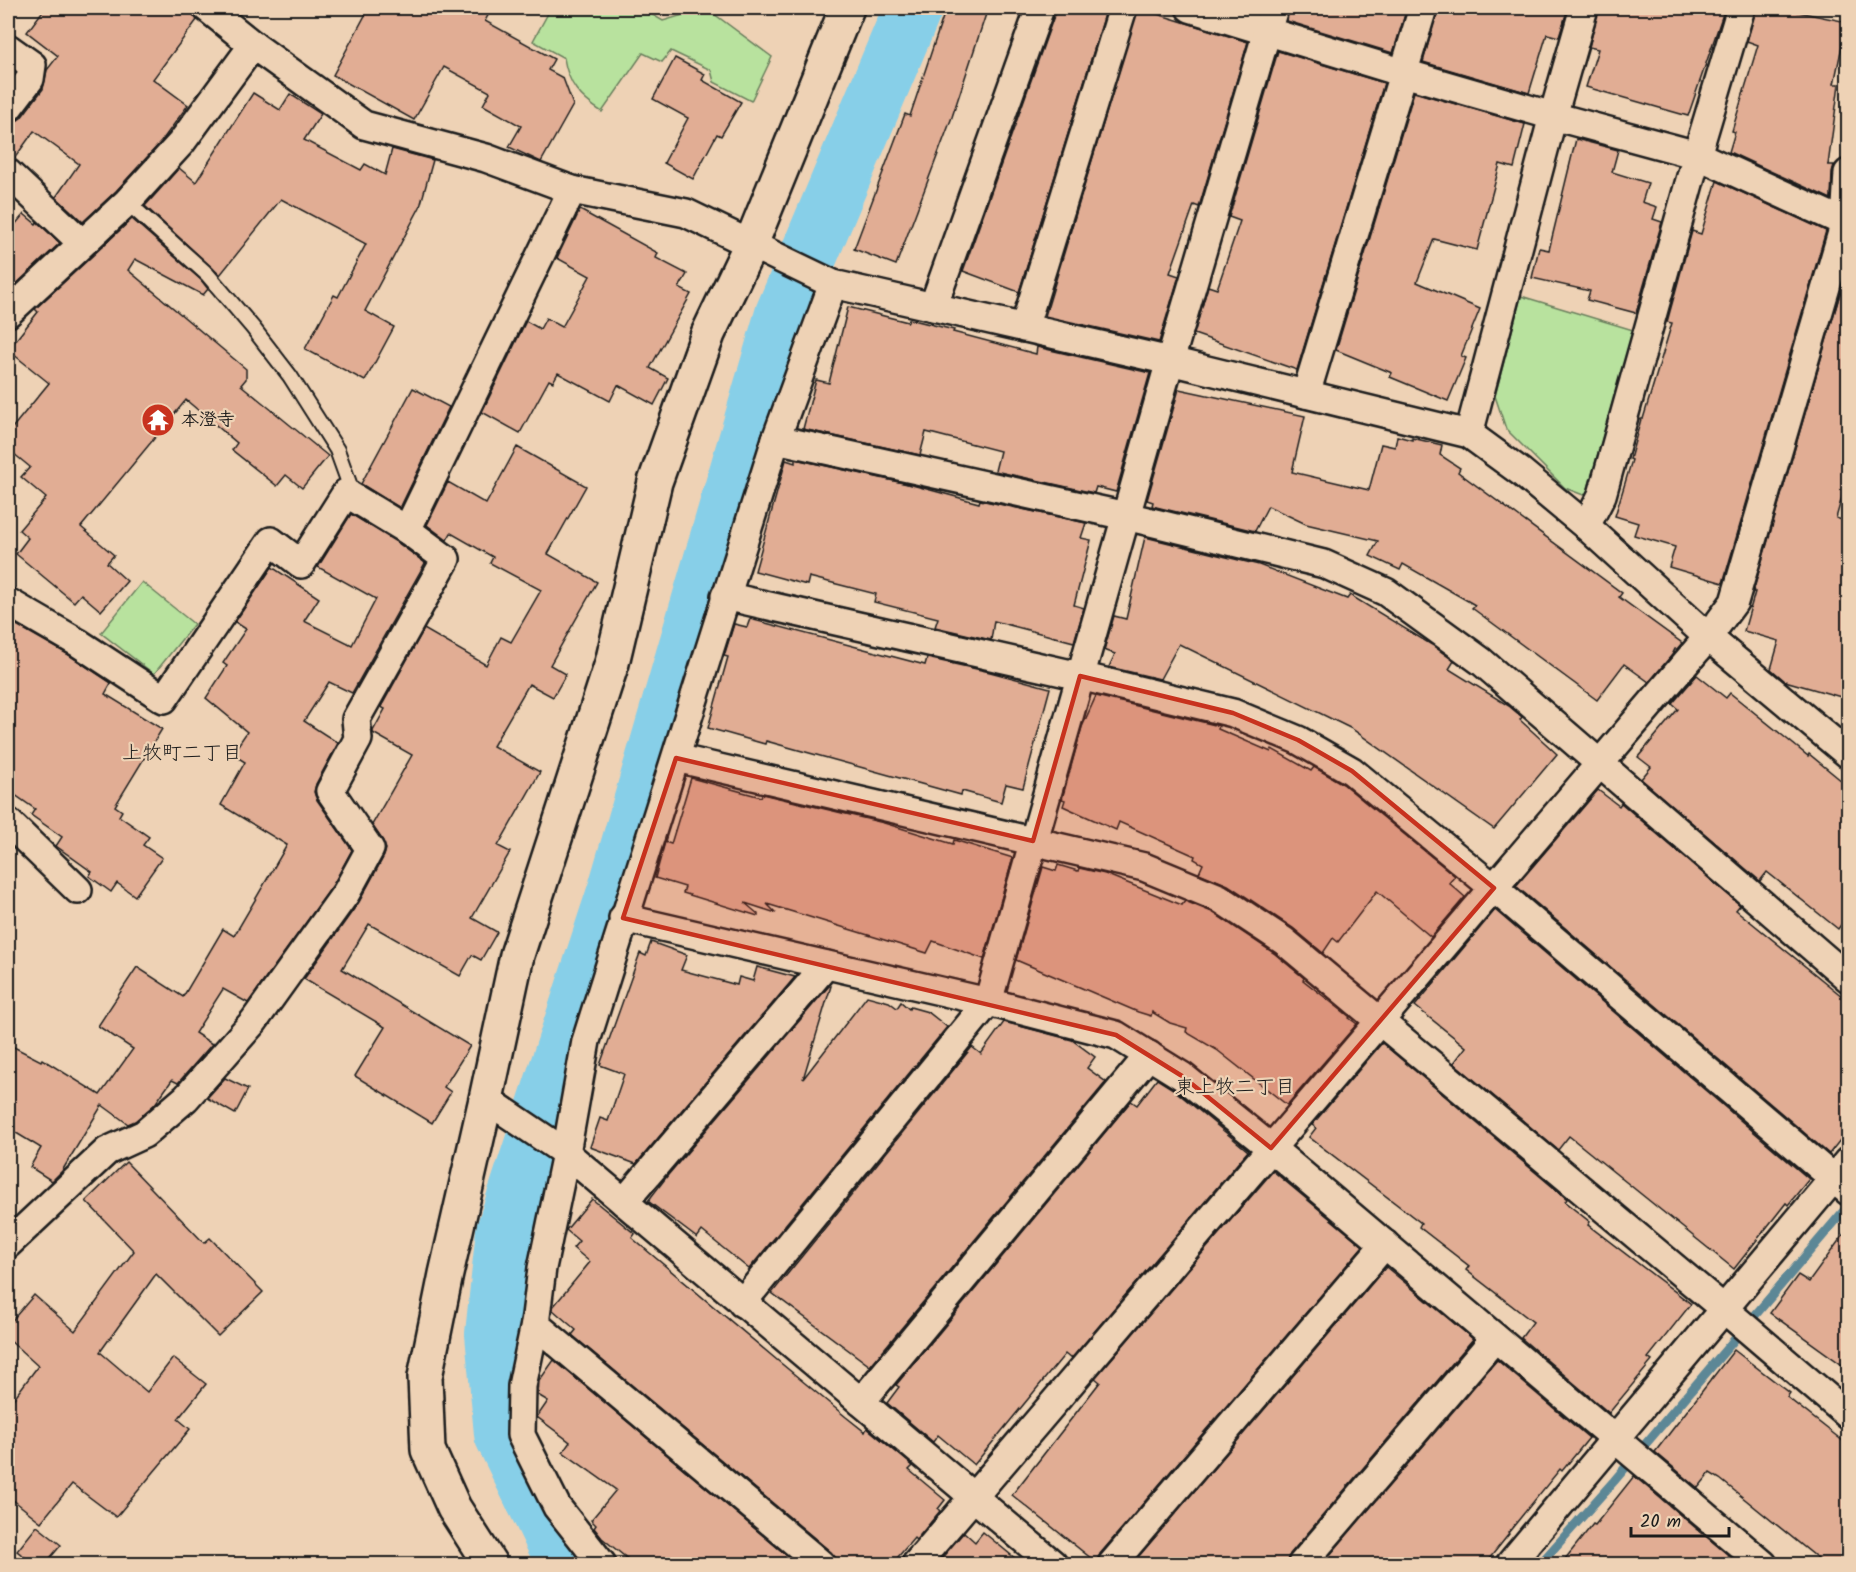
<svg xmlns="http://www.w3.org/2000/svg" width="1856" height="1572" font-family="Kalam,'Klee One',sans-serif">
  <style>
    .green { fill: #b8e29e; stroke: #6a7f5d; stroke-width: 1.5 }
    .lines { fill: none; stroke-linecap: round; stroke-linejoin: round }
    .stream { stroke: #5c8796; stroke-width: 9 }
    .river { stroke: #87cfe8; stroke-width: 58 }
    .building { fill: #e1ad94; stroke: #1c1c1c; stroke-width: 1.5 }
    .service-casing { stroke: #1c1c1c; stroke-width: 18 }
    .minor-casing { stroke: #1c1c1c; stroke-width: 32 }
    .tertiary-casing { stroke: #1c1c1c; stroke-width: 38 }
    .service { stroke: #eed2b5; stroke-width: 14 }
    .minor { stroke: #eed2b5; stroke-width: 27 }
    .tertiary { stroke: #eed2b5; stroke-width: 33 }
    .marked { fill: #c8321e; fill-opacity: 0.2; stroke: #c8321e; stroke-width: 4.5; stroke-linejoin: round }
    .labels { text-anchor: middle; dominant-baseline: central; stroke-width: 4.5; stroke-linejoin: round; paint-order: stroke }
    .poi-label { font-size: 18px; font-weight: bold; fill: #1c1c1c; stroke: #eed2b5; text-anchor: start }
    .neighbourhood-label { font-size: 20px; fill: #1c1c1c; stroke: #eed2b5 }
  </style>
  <rect width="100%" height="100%" fill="#eed2b5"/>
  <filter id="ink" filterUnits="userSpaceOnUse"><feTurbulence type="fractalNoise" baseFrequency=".0167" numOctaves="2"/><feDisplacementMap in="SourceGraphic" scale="12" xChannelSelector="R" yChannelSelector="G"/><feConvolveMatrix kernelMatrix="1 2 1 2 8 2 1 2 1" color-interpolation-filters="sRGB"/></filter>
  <g filter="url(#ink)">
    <g class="green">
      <path d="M551 8H641L663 21 706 8 772 57 751 101 714 82 711 70 671 51 662 62 643 53 602 112C580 98 568 84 564 58L533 41Z"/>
      <path d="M1521 296 1633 330 1586 496 1565 488 1506 429 1495 396Z"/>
      <path d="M142 582 194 624 154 674 101 633Z"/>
    </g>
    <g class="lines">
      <path class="stream" d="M1540 1564 1614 1481 1848 1206"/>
      <path class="river" d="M566 1564 503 1434 494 1334 505 1231 617 889 784 314 913 8"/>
    </g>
    <g class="building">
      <path d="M45 8H192L193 14 197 20 153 79 188 105 161 142 116 191 83 222 56 197 79 164 34 131 14 159 8 158V124L15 122 21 118 43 89 47 70 58 56 27 32Z"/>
      <path d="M369 8H492L485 21 554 59 548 70 563 78 573 105 541 162 509 147 521 126 483 105 490 92 444 67 414 120 333 75Z"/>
      <path d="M946 8H988L952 117 896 265 854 249 905 114 910 116Z"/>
      <path d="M1055 8H1107L1019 292 963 271 1055 13Z"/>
      <path d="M1138 8 1248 42 1199 207 1194 205 1170 273 1179 276 1159 342 1045 316Z"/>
      <path d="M1289 8H1407L1393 53 1287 21Z"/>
      <path d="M1438 8H1568L1559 37 1547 34 1529 93 1423 62Z"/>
      <path d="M1599 8H1725L1688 116 1586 87 1598 49 1589 47Z"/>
      <path d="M1756 8H1799L1798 12 1847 22 1834 84H1839L1828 165H1834L1832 172 1831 199 1729 152 1735 132 1732 131 1758 45 1747 41Z"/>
      <path d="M1278 51 1384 83 1297 370 1194 334 1208 286 1217 289 1240 221 1229 217Z"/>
      <path d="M675 58 705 74 702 80 741 102 721 136 717 134 693 179 664 163 688 118 653 99Z"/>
      <path d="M1414 92 1525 124 1514 168 1500 164 1477 250 1434 239 1417 282 1480 309 1461 356 1466 358 1448 401 1390 377 1392 373 1336 350Z"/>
      <path d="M253 93 280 110 290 94 321 114 304 140 361 170 365 164 385 175 392 149 433 160 420 207 365 311 394 327 365 381 305 349 334 295 338 297 366 244 281 199 220 275 145 206 179 168 196 182Z"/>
      <path d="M1576 139 1618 150 1612 172 1648 183 1642 202 1657 207 1653 219 1662 222 1636 313 1587 300 1590 291 1532 278 1539 248 1549 250Z"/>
      <path d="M1717 181 1826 231 1723 583 1669 567 1675 547 1634 535 1638 523 1615 516 1632 460 1630 459 1641 419H1643L1672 323 1667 322 1692 231 1701 234Z"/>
      <path d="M580 210 658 253 656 258 687 274 679 288 691 294 650 368 668 378 654 405 618 385 610 401 558 373 553 382 549 380 520 433 482 412 526 321 540 329 546 318 562 327 590 276 557 258Z"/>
      <path d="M24 214 36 224 37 222 60 243 11 289 8 286V233Z"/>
      <path d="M132 219 201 280 208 289 203 295 135 259 128 270 246 369V379L241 385 328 456 302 488 286 475 277 486 232 450 237 443 186 400 81 527 114 555 107 563 127 581 101 611 81 594 74 602 16 554 28 538 19 530 46 498 21 477 30 467 8 449V433L49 383 8 350 38 312 35 309Z"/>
      <path d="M1848 266V476L1836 518 1848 522V699L1785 681 1771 669 1779 641 1744 631 1755 592H1753Z"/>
      <path d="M848 307 908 322 909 319 954 330 953 332 1036 354 1037 347 1150 373 1116 492 1096 487 1094 493 995 471 1000 451 926 432 920 455 803 429 816 380 829 383Z"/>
      <path d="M413 388 449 407 400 508 361 484Z"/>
      <path d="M1179 389 1305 416 1292 472 1369 490 1381 444 1395 447 1397 436 1412 440V438L1442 445 1440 455 1460 468 1458 472 1622 593 1619 597 1682 643 1677 649H1675L1672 655 1649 682 1624 664 1597 700 1472 608 1475 605 1403 564 1400 570 1370 556 1378 541 1306 524 1268 506 1255 531 1152 506 1153 502 1147 500Z"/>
      <path d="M517 447 586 486 548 554 597 582 550 665 566 674 553 697 529 684 493 746 540 772 498 846 510 852 472 918 497 932 481 960 472 955 460 976 369 924 342 969 470 1046 444 1087 451 1092 432 1123 355 1076 385 1027 304 979 359 902 384 856 386 849 383 841 372 825 412 755 373 733V731L385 709 381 707 424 629 486 665 501 637 511 642 541 590 490 563 493 557 451 533 447 540 427 525 448 482 486 504Z"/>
      <path d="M795 459 912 485 979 503 980 500 1086 523 1081 538 1091 540 1074 605 1084 608 1074 642 994 621 991 640 935 627 938 618 874 602 876 594 809 577 807 585 755 571 786 460 795 463Z"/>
      <path d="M351 514 398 543 425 563 352 693 329 682 304 721 338 743 316 784 314 792 317 800 352 850 333 885 248 1003 223 989 195 1033 212 1044 178 1083 172 1080 155 1104 135 1121 128 1124 102 1105 62 1171 52 1181 30 1167 41 1148 8 1128V1044L41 1061 42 1059 100 1095 133 1049 98 1026 137 967 183 997 223 929 234 936 287 845 221 805 245 762 232 754 247 732 206 698 227 666 223 663 246 629 235 622 272 567 319 598 304 621 352 645 376 599 318 567Z"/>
      <path d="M1145 537 1259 565 1347 599 1350 595 1432 645 1454 661 1449 669 1509 706 1522 717 1520 720 1557 754 1494 829 1352 729 1179 644 1160 679 1109 667 1115 654 1104 650 1114 616 1126 619Z"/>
      <path d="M750 619 925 665 927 658 990 672 1050 688 1023 788 1006 784 1001 802 962 791 961 795 766 741 765 744 708 728 728 657 724 656 734 624 747 627Z"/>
      <path d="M8 620 69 655 111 683 105 694 162 729 115 806 122 811 119 816 149 837 143 845 162 858 135 896 117 883 111 892 89 876 92 872 56 846 62 837 31 815 35 809 8 790Z"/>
      <path d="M1697 675 1726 698 1730 693 1808 756 1809 754 1848 786V915L1838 929 1767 872 1760 881 1641 779 1651 767 1638 757 1678 709 1672 704Z"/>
      <path d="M1096 696 1219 726 1218 729 1271 752 1272 749 1311 771 1314 767 1343 784 1455 876 1449 883 1465 897 1431 937 1377 891 1338 942 1333 938 1323 953 1293 928 1228 885 1199 873 1203 864 1194 859 1195 856 1119 822 1116 830 1063 806 1065 800 1062 799 1082 727Z"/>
      <path d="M691 778 761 797 762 794 884 823 953 844 954 840 1013 858 984 959 933 941 927 953 767 904 776 913 745 903 758 914V916L683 893 685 887 655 878 665 842 671 844Z"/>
      <path d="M1598 790 1619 806 1621 803 1740 905 1736 910 1848 1001V1130L1829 1154 1516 886Z"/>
      <path d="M1058 865 1078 871 1079 868 1105 874 1182 905 1185 901 1212 912 1275 954 1304 978 1303 980 1350 1017 1349 1018 1357 1024 1287 1105 1217 1050 1186 1032 1187 1028 1170 1023 1152 1012 1151 1016 1138 1012 1016 960 1043 867 1056 871Z"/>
      <path d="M1495 910 1809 1179 1788 1205 1786 1203 1734 1269 1569 1136 1558 1150 1454 1063 1466 1047 1415 1006Z"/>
      <path d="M651 942 687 955 681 970 737 985 739 977 753 981 757 967 795 977 636 1164 590 1147 600 1118 608 1121 624 1074 600 1065 640 953 646 956Z"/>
      <path d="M829 986H831L803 1079 867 996 889 1002 897 1008 901 1002 909 1009 910 1007 928 1012 947 1027 749 1269 702 1231 697 1238 648 1201 668 1175Z"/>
      <path d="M1004 1022 1072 1040 1095 1057 1087 1068 1106 1082 870 1366 772 1293 972 1047 981 1054Z"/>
      <path d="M1382 1043 1567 1199 1565 1202 1590 1222 1588 1225 1691 1304 1648 1358 1652 1361 1609 1413 1521 1338 1533 1322 1466 1270 1469 1266 1419 1227 1421 1223 1309 1137 1316 1128 1312 1125Z"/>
      <path d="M225 1078 248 1089 235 1114 207 1098Z"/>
      <path d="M1157 1079 1173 1089 1248 1151 1071 1359 1065 1354 974 1465 938 1435 933 1442 887 1403 899 1387 896 1385 1131 1101 1137 1105Z"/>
      <path d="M126 1162 204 1243 210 1238 263 1292 218 1336 156 1274 100 1352 147 1392 173 1358 206 1384 178 1419 190 1429 116 1517 72 1484 41 1522 8 1496V1406L38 1366 8 1339V1325L34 1295 75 1331 134 1251 86 1201Z"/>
      <path d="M1273 1171 1363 1246 1100 1554 1097 1563 1012 1495 1100 1382 1095 1378Z"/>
      <path d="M592 1199 635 1234 632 1238 777 1360 846 1417 865 1432 867 1428 913 1466 909 1470 945 1500 938 1509 940 1511 916 1540 914 1538 892 1564H836V1558L831 1552 572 1335 576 1330 553 1310V1307L590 1262 573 1248 579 1241 566 1230Z"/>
      <path d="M1848 1228V1369L1770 1313 1798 1275 1809 1282Z"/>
      <path d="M1386 1267 1473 1339 1290 1554 1287 1564H1132Z"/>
      <path d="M1734 1350 1790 1393 1787 1397 1848 1445V1564H1825L1720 1479 1710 1473 1698 1488 1655 1452Z"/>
      <path d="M554 1360 797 1564H634L602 1538 594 1528 596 1525 591 1520 616 1490 563 1452 570 1442 537 1417 548 1401 538 1395 539 1381Z"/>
      <path d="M1497 1360 1589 1438 1562 1471 1560 1469 1508 1533 1509 1534 1485 1564H1322Z"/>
      <path d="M1634 1476 1678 1513 1739 1564H1561L1593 1524 1595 1525Z"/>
      <path d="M37 1526 61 1545 45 1564H34L17 1551Z"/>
      <path d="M964 1532 975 1542 983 1532 1022 1564H946L940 1560Z"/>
    </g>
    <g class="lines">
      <g class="service-casing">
        <path id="service" d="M127 202 207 274 253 328 290 376 337 450 354 497"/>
      </g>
      <g class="minor-casing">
        <g id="minor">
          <path d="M207 8 253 45 364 125 486 158 572 190 686 213 833 284 1170 361 1469 434 1521 472 1586 526 1708 637 1848 754"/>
          <path d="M1190 8 1404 73 1553 116 1697 155 1848 224"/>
          <path d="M8 48 32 65 30 79 8 108"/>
          <path d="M8 173 82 243"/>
          <path d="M933 307 1040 8"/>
          <path d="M8 313 127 202 181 143 253 45"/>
          <path d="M1024 328 1123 8"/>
          <path d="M1306 394 1423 8"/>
          <path d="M1469 434 1553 116 1584 8"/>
          <path d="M776 439 1126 516 1324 564 1386 592 1481 661 1848 978"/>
          <path d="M1586 526 1602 495 1697 155 1741 8"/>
          <path d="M407 530 572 190"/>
          <path d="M725 596 1080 676 1233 713 1298 740 1352 771 1494 888 1848 1191"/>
          <path d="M8 602 77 642 164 699 271 541 301 564 346 493 407 530 446 559 356 719 358 739 330 791 370 849 346 893 254 1021 186 1098 144 1134 107 1151 8 1244"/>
          <path d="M676 758 1144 867 1219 898 1284 941 1724 1309 1848 1415"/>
          <path d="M8 822 78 890"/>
          <path d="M623 918 988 1002 1116 1035 1182 1076 1271 1148 1763 1564"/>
          <path d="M486 1099 566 1153 1053 1564"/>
          <path d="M624 1202 826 965"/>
          <path d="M742 1303 988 1002 1170 361 1274 8"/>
          <path d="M535 1324 821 1564"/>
          <path d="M861 1402 1149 1055"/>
          <path d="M602 1564 557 1507 521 1435 522 1386 535 1324 542 1268 566 1153 586 1041 776 439 833 284"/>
          <path d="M916 1564 1708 637 1734 602 1845 222 1848 173"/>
          <path d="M1112 1564 1385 1244"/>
          <path d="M1302 1564 1495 1338"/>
          <path d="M1510 1564 1848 1161"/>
        </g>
      </g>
      <g class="tertiary-casing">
        <path id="tertiary" d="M490 1564 454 1508 428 1450 425 1377 446 1274 486 1099 517 955 612 663 655 482 708 334 751 244 847 8"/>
      </g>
      <use href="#service" class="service"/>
      <use href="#minor" class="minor"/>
      <use href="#tertiary" class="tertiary"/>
    </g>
  </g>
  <path class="marked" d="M1080 676 1233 713 1298 740 1352 771 1494 888 1271 1148 1182 1076 1116 1035 623 918 676 758 1033 841Z"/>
  <defs>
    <g id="temple-disc" transform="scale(1.725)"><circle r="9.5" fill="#c8321e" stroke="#eed2b5"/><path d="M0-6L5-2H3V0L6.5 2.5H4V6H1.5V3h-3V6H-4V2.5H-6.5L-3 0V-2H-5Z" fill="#fff"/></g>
  </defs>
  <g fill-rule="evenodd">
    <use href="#temple-disc" x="158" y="420"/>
  </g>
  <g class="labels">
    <g class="poi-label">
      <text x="181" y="420">本澄寺</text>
    </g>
    <g class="neighbourhood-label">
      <text x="182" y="754">上牧町二丁目</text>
      <text x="1235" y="1088">東上牧二丁目</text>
    </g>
  </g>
  <rect width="1856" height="1572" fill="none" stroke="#eed2b5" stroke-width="30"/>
  <rect x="15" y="15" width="1826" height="1542" fill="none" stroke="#1c1c1c" stroke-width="2" filter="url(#ink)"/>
  <path d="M1631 1527v9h98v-9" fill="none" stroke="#1c1c1c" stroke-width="3"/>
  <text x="1640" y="1527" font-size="18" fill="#1c1c1c" stroke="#eed2b5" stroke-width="4.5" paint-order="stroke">20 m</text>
</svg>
